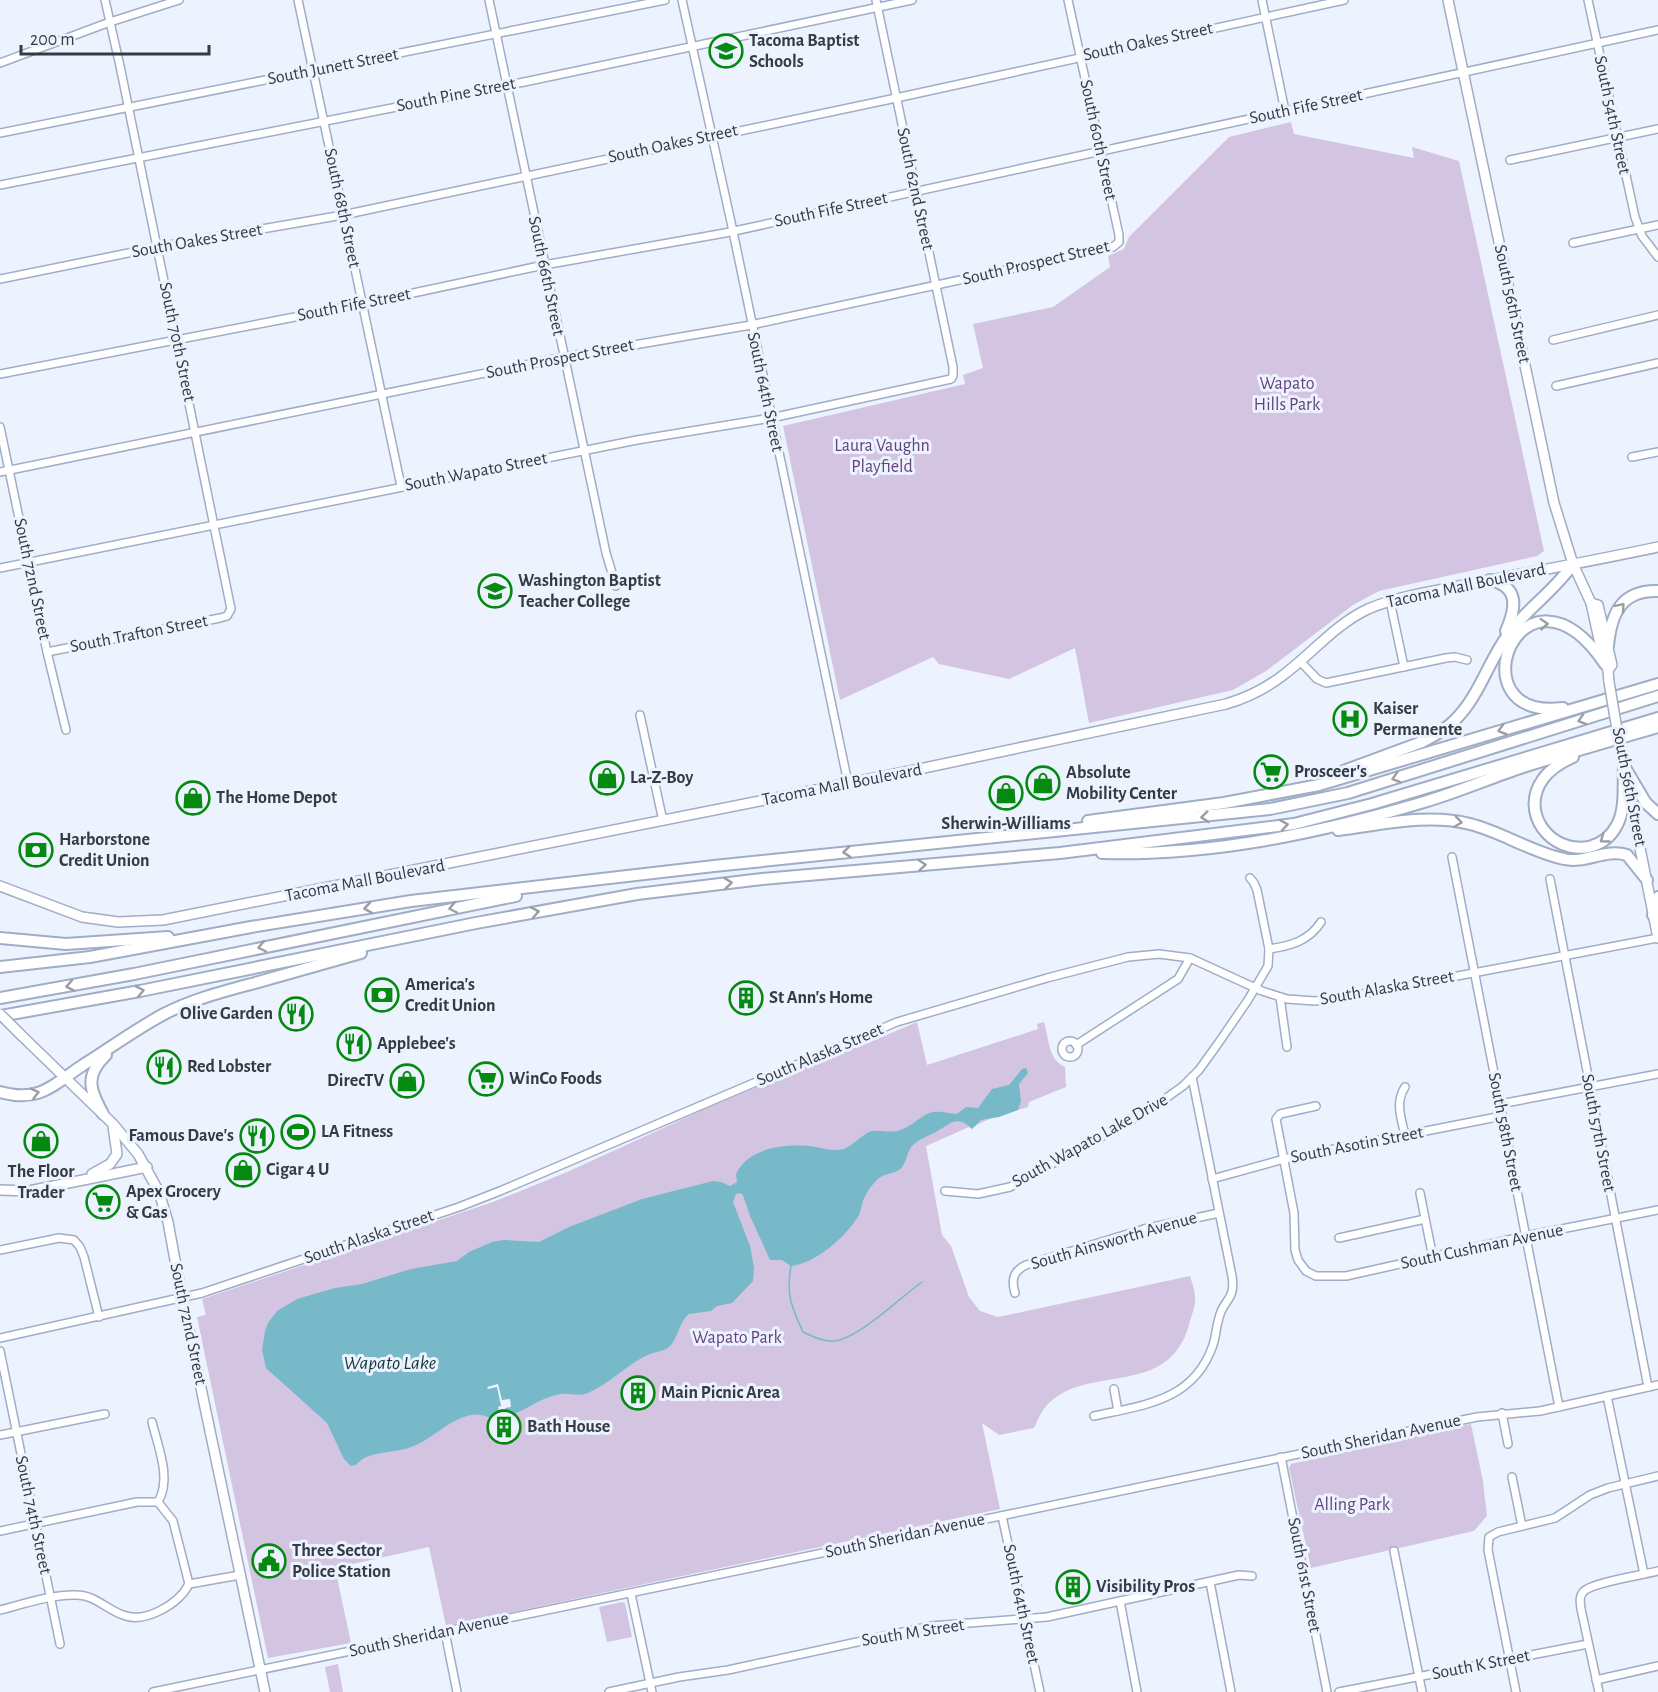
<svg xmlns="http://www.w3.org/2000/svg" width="1658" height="1692" font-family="'Alegreya Sans',sans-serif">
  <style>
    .green { fill: #d3c4e1 }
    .water { fill: #77b9c9 }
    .pier { fill: #ecf3fe }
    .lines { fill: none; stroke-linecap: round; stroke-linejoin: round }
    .stream { stroke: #77b9c9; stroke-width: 1.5 }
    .minor-casing { stroke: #9fadc6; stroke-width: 10 }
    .major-casing { stroke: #9fadc6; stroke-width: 12 }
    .highway-casing { stroke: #9fadc6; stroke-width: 14 }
    .minor { stroke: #fff; stroke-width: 7 }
    .major { stroke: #fff; stroke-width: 9 }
    .highway { stroke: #fff; stroke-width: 10 }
    .major-bridge-casing { stroke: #9fadc6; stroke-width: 12; stroke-linecap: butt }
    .major-bridge { stroke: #fff; stroke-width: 9 }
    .oneway { stroke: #9a9da2 }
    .labels { text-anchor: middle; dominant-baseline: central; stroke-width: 6; stroke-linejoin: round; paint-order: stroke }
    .poi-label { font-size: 18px; font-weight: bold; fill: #353b45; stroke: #ecf3fe; text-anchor: start }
    .street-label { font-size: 18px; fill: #353b45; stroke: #ecf3fe }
    .park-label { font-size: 18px; fill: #64427d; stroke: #ecf3fe }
    .water-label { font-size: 20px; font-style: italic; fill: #17383f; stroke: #ecf3fe }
  </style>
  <rect width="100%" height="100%" fill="#ecf3fe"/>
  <g class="green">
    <path d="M1291 122 1294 134 1414 158 1412 147 1459 161 1544 551 1537 556 1379 591 1353 605 1266 671 1233 690 1089 723 1075 648 1009 679 939 664 933 657 840 700 783 426 965 384 963 375 983 368 973 324 1053 307 1110 267 1108 256 1124 249 1129 237 1229 137Z"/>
    <path d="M917 1022 927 1065 1038 1029 1037 1024 1044 1022C1049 1038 1048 1060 1065 1067L1066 1087 1029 1102 1028 1107C1015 1111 979 1120 972 1129L969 1127 926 1146 942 1235 951 1246 969 1297 980 1311 998 1317 1190 1276C1198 1301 1196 1301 1189 1325 1168 1399 1089 1363 1048 1404 1041 1411 1038 1420 1034 1428L999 1435 982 1423 1000 1509 446 1626 429 1547 335 1568 351 1643 268 1658 197 1317 206 1315 202 1299 493 1202 567 1172 705 1109 846 1050 863 1045Z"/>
    <path d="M1471 1424 1483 1481 1487 1516 1474 1531 1311 1568 1289 1468 1291 1464Z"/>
    <path d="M622 1602 625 1603 632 1637 607 1642 599 1607Z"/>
    <path d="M338 1664 343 1692H330L325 1667Z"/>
  </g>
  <path class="water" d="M1026 1068 1028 1073 1019 1084 1021 1101 1018 1110 999 1117 981 1120 972 1129C957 1114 950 1124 936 1132 928 1136 919 1139 912 1146 906 1153 907 1164 899 1170 891 1175 882 1173 875 1182 870 1187 865 1195 863 1201 861 1206 861 1211 859 1215 847 1236 815 1264 791 1266L782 1260H770L750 1216 743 1195 740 1193 736 1194 733 1202 750 1246 754 1268 753 1281 732 1303 717 1306 711 1311 689 1314C679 1322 679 1335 671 1345 665 1351 657 1352 650 1354 628 1363 611 1383 588 1393 578 1397 571 1393 561 1394 538 1397 523 1415 498 1418 488 1419 481 1413 471 1415 449 1419 432 1440 411 1447 393 1454 368 1450 356 1465L351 1466 344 1459 327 1423 266 1368 262 1350 265 1331 268 1323 277 1311 297 1299 335 1288 362 1284 411 1269 457 1261 469 1252 492 1242 504 1240 539 1242 569 1227 642 1199 713 1181 721 1182 730 1186 737 1182 736 1174C748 1148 784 1144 809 1146 821 1147 834 1153 846 1148 854 1144 861 1136 869 1132 878 1129 887 1133 897 1131 910 1128 918 1118 929 1113 938 1110 947 1113 957 1114L966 1107 978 1108 992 1089 1009 1085 1022 1069Z"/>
  <path class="pier" d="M498 1384 502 1400 510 1399 511 1407 505 1408 507 1416H505L503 1409H501L503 1417H501L498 1407 501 1406 497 1387 488 1389 487 1387Z"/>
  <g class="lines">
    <path class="stream" d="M791 1266C786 1294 791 1306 803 1332 811 1336 820 1340 829 1341 854 1344 900 1297 922 1282"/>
    <g class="minor-casing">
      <g id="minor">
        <path d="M298 0 401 486"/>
        <path d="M489 0 606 553 616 586"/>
        <path d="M682 0 731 222 848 783"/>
        <path d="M1262 0 1285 111"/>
        <path d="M1588 0 1635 217 1642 236 1658 257"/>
        <path d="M0 63 110 22 179 0"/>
        <path d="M0 133 665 0"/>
        <path d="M1510 160 1658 129"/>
        <path d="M0 185 529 81 912 0"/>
        <path d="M1573 243 1658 225"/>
        <path d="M0 279 158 247 343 215 896 98 1344 0"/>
        <path d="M1553 340 1658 315"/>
        <path d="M0 374 362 304 544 265 725 233 1658 30"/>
        <path d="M1556 386 1658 363"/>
        <path d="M0 427 47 652 66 730"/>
        <path d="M1632 457 1658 452"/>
        <path d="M0 472 564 357 751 325 1113 247 1119 242V235L1068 0"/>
        <path d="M0 568 637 440 771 418 951 379 953 376V367L876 0"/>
        <path d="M1390 601 1404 667"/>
        <path d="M47 652 220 618 227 616 231 609 120 66 105 0"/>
        <path d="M1300 661 1317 679 1326 683 1446 658 1455 657 1467 660"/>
        <path d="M640 715 663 821"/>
        <path d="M1452 857 1559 1407"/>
        <path d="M1550 879 1648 1387"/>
        <path d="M1269 949C1290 946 1309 941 1321 922"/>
        <path d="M1280 997 1287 1047"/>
        <circle cx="1070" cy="1049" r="8"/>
        <path d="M1076 1045 1178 979 1190 958"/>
        <path d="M1500 1104 1658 1074"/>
        <path d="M1316 1106 1280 1114 1276 1119 1294 1213 1295 1250 1298 1260 1306 1271 1316 1276H1346L1526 1236 1658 1210"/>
        <path d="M1405 1135C1401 1118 1395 1102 1405 1087"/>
        <path d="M1212 1179 1284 1159 1502 1116"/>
        <path d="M945 1191 978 1194 1010 1187 1148 1111 1183 1086 1199 1070 1217 1045 1248 1000 1268 966 1269 949 1257 890 1254 883 1250 878"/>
        <path d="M1420 1193 1433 1258"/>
        <path d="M1339 1238 1425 1219"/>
        <path d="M0 1250 59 1238 74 1240 80 1247 84 1257 99 1317"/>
        <path d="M1015 1293C1011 1280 1013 1271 1026 1265L1144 1229 1219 1213"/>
        <path d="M0 1338 202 1293 459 1207 500 1191 897 1022 1047 978 1128 957 1159 954 1190 958 1262 991 1287 999 1315 1001 1341 998 1658 938"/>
        <path d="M0 1351 60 1644"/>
        <path d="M1114 1389 1118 1411"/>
        <path d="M1607 1396 1644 1574"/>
        <path d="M1502 1413 1508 1444"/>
        <path d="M1094 1416C1144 1405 1194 1401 1213 1345 1216 1336 1216 1327 1219 1318 1223 1299 1236 1301 1232 1276L1192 1077"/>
        <path d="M152 1422C158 1447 172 1479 158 1502"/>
        <path d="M0 1435 105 1414"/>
        <path d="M1281 1457 1327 1692"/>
        <path d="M1512 1477 1522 1526"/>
        <path d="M158 1502 173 1521 189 1584"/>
        <path d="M1002 1516 1040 1692"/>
        <path d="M0 1531 137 1502H158"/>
        <path d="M1394 1551 1422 1692"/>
        <path d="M1210 1582 1231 1692"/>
        <path d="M189 1584 240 1575"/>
        <path d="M631 1594 652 1692"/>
        <path d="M1120 1601 1137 1692"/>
        <path d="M0 1610C24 1604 52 1594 77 1595 95 1595 107 1610 123 1615 145 1624 179 1604 189 1584"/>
        <path d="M445 1632 457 1692"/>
        <path d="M1596 1680 1658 1666"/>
        <path d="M153 1692 1477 1417 1540 1411 1658 1385"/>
        <path d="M609 1692 679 1677 728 1670 931 1626 1047 1617 1239 1575 1252 1576"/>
        <path d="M1339 1692 1588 1644"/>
        <path d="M1516 1692 1488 1550 1489 1537 1498 1532 1555 1518 1590 1495 1608 1488 1658 1476"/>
        <path d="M1599 1692 1581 1609C1580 1602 1579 1596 1584 1591 1594 1582 1643 1575 1658 1571"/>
      </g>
    </g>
    <g class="major-casing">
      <g id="major">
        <path d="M1448 0 1554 503 1573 564 1591 603 1603 658 1608 670 1609 682"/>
        <path d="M1591 603 1598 605 1612 665 1608 670"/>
        <path d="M1621 753 1658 938"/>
        <path d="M0 886 82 917 118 922 163 920 905 772 1226 704C1246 698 1265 689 1282 676 1312 654 1334 625 1368 609 1401 595 1440 590 1475 583 1536 571 1597 560 1658 547"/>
        <path d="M21 1035 113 1124 138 1154 159 1192 168 1222 182 1298 265 1692"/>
        <path d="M92 1174 110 1164 117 1154 113 1126"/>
        <path d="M0 1190 29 1191 147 1167"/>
      </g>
    </g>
    <g class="highway-casing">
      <g id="highway">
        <path d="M1490 580C1520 587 1516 608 1506 631"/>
        <path d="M1608 646C1611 614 1621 590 1658 591"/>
        <path d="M1563 708C1451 722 1522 542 1605 664"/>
        <path d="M1573 757C1562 762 1550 769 1543 779 1519 812 1550 854 1589 847 1601 844 1611 837 1617 825 1626 809 1623 784 1624 766"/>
        <path d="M1624 766 1646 803 1658 814"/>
        <path d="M1338 773 1422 742C1434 736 1447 729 1456 719 1480 695 1489 659 1510 632 1529 607 1555 590 1573 564"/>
        <path d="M1088 821 1224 803 1319 785 1658 684"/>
        <path d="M1338 830C1380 825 1428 813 1470 824 1502 832 1531 852 1564 859 1585 864 1606 848 1627 855L1647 880"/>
        <path d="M1102 853C1211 856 1320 833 1424 802 1458 792 1490 778 1523 767 1568 753 1613 740 1658 727"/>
        <path d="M1653 915 1658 897"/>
        <path d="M0 938 66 944 168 937"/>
        <path d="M0 967 90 957 251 927 411 901 714 866 1270 809 1348 793 1658 696"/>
        <path d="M0 998 134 974 516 896"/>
        <path d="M0 1016 140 991 476 923 637 894 762 879 1060 853 1294 824 1372 804 1658 718"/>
        <path d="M0 1092C40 1103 53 1085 83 1065 110 1048 136 1029 164 1014 193 999 225 991 255 983 291 973 326 963 361 953"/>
        <path d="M103 1114C90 1090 84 1076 106 1055"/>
      </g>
    </g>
    <use href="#minor" class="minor"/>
    <use href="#major" class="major"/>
    <use href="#highway" class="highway"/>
    <g class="major-bridge-casing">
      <g id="major-bridge">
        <path d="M1609 682 1621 753"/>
        <path d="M0 1014 21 1035"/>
      </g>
    </g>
    <use href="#major-bridge" class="major-bridge"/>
  </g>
  <defs><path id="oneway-chevron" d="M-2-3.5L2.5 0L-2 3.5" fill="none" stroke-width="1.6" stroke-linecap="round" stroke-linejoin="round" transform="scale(1.5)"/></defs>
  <g class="oneway">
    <use href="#oneway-chevron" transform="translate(1621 607) rotate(-50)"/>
    <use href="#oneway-chevron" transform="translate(1544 624) rotate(-4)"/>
    <use href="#oneway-chevron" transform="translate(1582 720) rotate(163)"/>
    <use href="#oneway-chevron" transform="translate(1502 730) rotate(164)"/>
    <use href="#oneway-chevron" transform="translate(1396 778) rotate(163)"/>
    <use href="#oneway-chevron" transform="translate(1205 817) rotate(174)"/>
    <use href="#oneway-chevron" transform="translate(1458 822) rotate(8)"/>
    <use href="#oneway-chevron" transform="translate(1284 825) rotate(-9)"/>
    <use href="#oneway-chevron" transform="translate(1604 839) rotate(144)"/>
    <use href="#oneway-chevron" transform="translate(847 852) rotate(174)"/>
    <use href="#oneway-chevron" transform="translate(922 865) rotate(-5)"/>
    <use href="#oneway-chevron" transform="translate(728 883) rotate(-6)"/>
    <use href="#oneway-chevron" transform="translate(368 908) rotate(171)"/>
    <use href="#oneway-chevron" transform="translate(453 908) rotate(168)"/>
    <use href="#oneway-chevron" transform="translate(535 912) rotate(-10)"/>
    <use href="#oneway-chevron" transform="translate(262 947) rotate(168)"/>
    <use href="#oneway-chevron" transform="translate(70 986) rotate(170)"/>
    <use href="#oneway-chevron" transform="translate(140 991) rotate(-11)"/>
    <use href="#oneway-chevron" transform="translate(35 1093) rotate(-14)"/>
  </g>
  <defs>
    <g id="school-ring" transform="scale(1.725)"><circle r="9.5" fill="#ecf3fe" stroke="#058911" stroke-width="1.5"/><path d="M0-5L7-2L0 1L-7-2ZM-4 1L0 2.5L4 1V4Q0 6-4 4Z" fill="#058911"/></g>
    <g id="university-ring" transform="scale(1.725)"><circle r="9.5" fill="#ecf3fe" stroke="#058911" stroke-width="1.5"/><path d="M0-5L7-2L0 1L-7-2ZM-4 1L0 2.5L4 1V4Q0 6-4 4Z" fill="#058911"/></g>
    <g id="hospital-ring" transform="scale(1.725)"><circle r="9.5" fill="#ecf3fe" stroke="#058911" stroke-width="1.5"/><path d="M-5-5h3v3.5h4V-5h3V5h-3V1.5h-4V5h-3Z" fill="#058911"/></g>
    <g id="supermarket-ring" transform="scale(1.725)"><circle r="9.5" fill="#ecf3fe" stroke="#058911" stroke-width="1.5"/><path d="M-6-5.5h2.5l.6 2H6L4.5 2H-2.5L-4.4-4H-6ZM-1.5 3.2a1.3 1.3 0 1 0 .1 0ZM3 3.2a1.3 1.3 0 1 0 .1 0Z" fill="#058911"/></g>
    <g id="shop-ring" transform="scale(1.725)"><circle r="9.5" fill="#ecf3fe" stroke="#058911" stroke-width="1.5"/><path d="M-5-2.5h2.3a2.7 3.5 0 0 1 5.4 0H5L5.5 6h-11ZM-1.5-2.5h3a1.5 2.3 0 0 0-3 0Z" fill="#058911"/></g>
    <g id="bank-ring" transform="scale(1.725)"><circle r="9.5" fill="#ecf3fe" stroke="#058911" stroke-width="1.5"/><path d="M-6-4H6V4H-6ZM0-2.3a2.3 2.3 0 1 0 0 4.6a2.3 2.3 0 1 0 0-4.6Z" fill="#058911"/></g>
    <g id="building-ring" transform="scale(1.725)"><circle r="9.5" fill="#ecf3fe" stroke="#058911" stroke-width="1.5"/><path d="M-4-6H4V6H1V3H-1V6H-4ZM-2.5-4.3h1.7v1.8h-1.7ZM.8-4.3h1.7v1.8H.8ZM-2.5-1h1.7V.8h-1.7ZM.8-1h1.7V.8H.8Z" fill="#058911"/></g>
    <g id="restaurant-ring" transform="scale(1.725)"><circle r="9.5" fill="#ecf3fe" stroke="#058911" stroke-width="1.5"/><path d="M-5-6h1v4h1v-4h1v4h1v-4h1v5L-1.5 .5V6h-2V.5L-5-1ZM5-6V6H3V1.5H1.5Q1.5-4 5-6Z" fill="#058911"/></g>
    <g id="stadium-ring" transform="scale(1.725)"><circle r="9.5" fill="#ecf3fe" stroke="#058911" stroke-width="1.5"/><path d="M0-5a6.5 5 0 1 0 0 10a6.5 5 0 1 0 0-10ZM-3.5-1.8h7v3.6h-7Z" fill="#058911"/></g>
    <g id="civic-ring" transform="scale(1.725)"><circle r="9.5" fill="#ecf3fe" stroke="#058911" stroke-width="1.5"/><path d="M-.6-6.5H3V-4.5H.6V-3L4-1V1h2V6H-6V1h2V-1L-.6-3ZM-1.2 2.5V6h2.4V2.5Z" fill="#058911"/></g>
  </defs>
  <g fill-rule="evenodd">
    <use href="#school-ring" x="726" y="51"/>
    <use href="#university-ring" x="495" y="591"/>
    <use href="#hospital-ring" x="1350" y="719"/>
    <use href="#supermarket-ring" x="1271" y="772"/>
    <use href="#shop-ring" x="607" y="778"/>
    <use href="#shop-ring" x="1043" y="783"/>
    <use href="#shop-ring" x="1006" y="793"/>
    <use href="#shop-ring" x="193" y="798"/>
    <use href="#bank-ring" x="36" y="850"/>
    <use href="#bank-ring" x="382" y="995"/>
    <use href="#building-ring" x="746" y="998"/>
    <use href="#restaurant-ring" x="296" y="1014"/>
    <use href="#restaurant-ring" x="354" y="1044"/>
    <use href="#restaurant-ring" x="164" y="1067"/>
    <use href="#supermarket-ring" x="486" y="1079"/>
    <use href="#shop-ring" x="407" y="1081"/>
    <use href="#stadium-ring" x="298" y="1132"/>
    <use href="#restaurant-ring" x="257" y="1136"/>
    <use href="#shop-ring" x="41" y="1141"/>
    <use href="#shop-ring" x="243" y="1170"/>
    <use href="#supermarket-ring" x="103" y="1202"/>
    <use href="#building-ring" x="638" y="1393"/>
    <use href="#building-ring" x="504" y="1427"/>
    <use href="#civic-ring" x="269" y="1561"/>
    <use href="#building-ring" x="1073" y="1587"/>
  </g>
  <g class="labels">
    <g class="poi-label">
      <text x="749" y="41">Tacoma Baptist<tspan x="749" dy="21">Schools</tspan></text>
      <text x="518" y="581">Washington Baptist<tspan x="518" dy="21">Teacher College</tspan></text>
      <text x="1373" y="709">Kaiser<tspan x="1373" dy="21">Permanente</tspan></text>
      <text x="1294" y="772">Prosceer's</text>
      <text x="1066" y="773">Absolute<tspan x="1066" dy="21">Mobility Center</tspan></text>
      <text x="630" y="778">La-Z-Boy</text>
      <text x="216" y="798">The Home Depot</text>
      <text x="1006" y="824" text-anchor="middle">Sherwin-Williams</text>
      <text x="59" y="840">Harborstone<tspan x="59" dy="21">Credit Union</tspan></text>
      <text x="405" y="985">America's<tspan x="405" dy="21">Credit Union</tspan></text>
      <text x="769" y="998">St Ann's Home</text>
      <text x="273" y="1014" text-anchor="end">Olive Garden</text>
      <text x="377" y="1044">Applebee's</text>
      <text x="187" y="1067">Red Lobster</text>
      <text x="509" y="1079">WinCo Foods</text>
      <text x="384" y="1081" text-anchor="end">DirecTV</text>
      <text x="321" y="1132">LA Fitness</text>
      <text x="234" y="1136" text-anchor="end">Famous Dave's</text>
      <text x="266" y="1170">Cigar 4 U</text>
      <text x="41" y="1172" text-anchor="middle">The Floor<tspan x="41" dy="21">Trader</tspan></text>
      <text x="126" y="1192">Apex Grocery<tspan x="126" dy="21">&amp; Gas</tspan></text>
      <text x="661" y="1393">Main Picnic Area</text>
      <text x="527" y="1427">Bath House</text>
      <text x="292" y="1551">Three Sector<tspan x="292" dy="21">Police Station</tspan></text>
      <text x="1096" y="1587">Visibility Pros</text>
    </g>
    <g class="street-label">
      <text transform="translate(1148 42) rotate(-12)">South Oakes Street</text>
      <text transform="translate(333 67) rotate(-11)">South Junett Street</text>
      <text transform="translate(456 95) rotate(-11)">South Pine Street</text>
      <text transform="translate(1306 107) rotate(-12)">South Fife Street</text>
      <text transform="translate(1612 115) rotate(78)">South 54th Street</text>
      <text transform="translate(1098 140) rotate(78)">South 60th Street</text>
      <text transform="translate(673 144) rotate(-12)">South Oakes Street</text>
      <text transform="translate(915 189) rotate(78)">South 62nd Street</text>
      <text transform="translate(342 208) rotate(78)">South 68th Street</text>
      <text transform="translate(831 210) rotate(-12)">South Fife Street</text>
      <text transform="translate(197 241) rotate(-10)">South Oakes Street</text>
      <text transform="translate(1036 263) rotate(-13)">South Prospect Street</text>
      <text transform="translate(546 276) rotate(78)">South 66th Street</text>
      <text transform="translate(1512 304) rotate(78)">South 56th Street</text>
      <text transform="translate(354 305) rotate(-11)">South Fife Street</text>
      <text transform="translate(177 342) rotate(78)">South 70th Street</text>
      <text transform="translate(560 359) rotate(-11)">South Prospect Street</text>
      <text transform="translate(765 392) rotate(78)">South 64th Street</text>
      <text transform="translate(476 472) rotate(-11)">South Wapato Street</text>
      <text transform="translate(32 579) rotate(78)">South 72nd Street</text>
      <text transform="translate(1466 586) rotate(-12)">Tacoma Mall Boulevard</text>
      <text transform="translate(139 634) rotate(-11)">South Trafton Street</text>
      <text transform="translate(842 785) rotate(-11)">Tacoma Mall Boulevard</text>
      <text transform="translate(1629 787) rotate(79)">South 56th Street</text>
      <text transform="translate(365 881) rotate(-11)">Tacoma Mall Boulevard</text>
      <text transform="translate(1387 988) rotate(-10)">South Alaska Street</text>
      <text transform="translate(820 1055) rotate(-23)">South Alaska Street</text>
      <text transform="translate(1505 1132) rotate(79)">South 58th Street</text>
      <text transform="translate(1598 1133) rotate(79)">South 57th Street</text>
      <text transform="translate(1090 1141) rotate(-29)">South Wapato Lake Drive</text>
      <text transform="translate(1357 1145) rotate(-11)">South Asotin Street</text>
      <text transform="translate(369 1237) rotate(-19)">South Alaska Street</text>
      <text transform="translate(1114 1241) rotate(-16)">South Ainsworth Avenue</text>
      <text transform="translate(1482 1247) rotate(-12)">South Cushman Avenue</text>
      <text transform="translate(188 1324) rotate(78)">South 72nd Street</text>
      <text transform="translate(1381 1437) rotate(-12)">South Sheridan Avenue</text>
      <text transform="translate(33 1515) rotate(78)">South 74th Street</text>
      <text transform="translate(905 1536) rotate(-12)">South Sheridan Avenue</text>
      <text transform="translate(1304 1575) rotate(79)">South 61st Street</text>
      <text transform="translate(1021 1604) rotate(78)">South 64th Street</text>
      <text transform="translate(913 1633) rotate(-9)">South M Street</text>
      <text transform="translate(429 1635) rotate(-12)">South Sheridan Avenue</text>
      <text transform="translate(1481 1665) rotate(-11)">South K Street</text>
    </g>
    <g class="park-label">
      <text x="1287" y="384">Wapato<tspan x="1287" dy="21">Hills Park</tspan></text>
      <text x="882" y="446">Laura Vaughn<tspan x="882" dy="21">Playfield</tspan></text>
      <text x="737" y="1338">Wapato Park</text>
      <text x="1352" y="1505">Alling Park</text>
    </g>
    <g class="water-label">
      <text x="390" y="1363">Wapato Lake</text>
    </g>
  </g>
  <path d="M21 45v9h188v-9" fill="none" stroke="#353b45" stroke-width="3"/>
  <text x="30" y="45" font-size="18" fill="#353b45" stroke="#ecf3fe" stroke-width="4.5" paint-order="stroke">200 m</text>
</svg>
